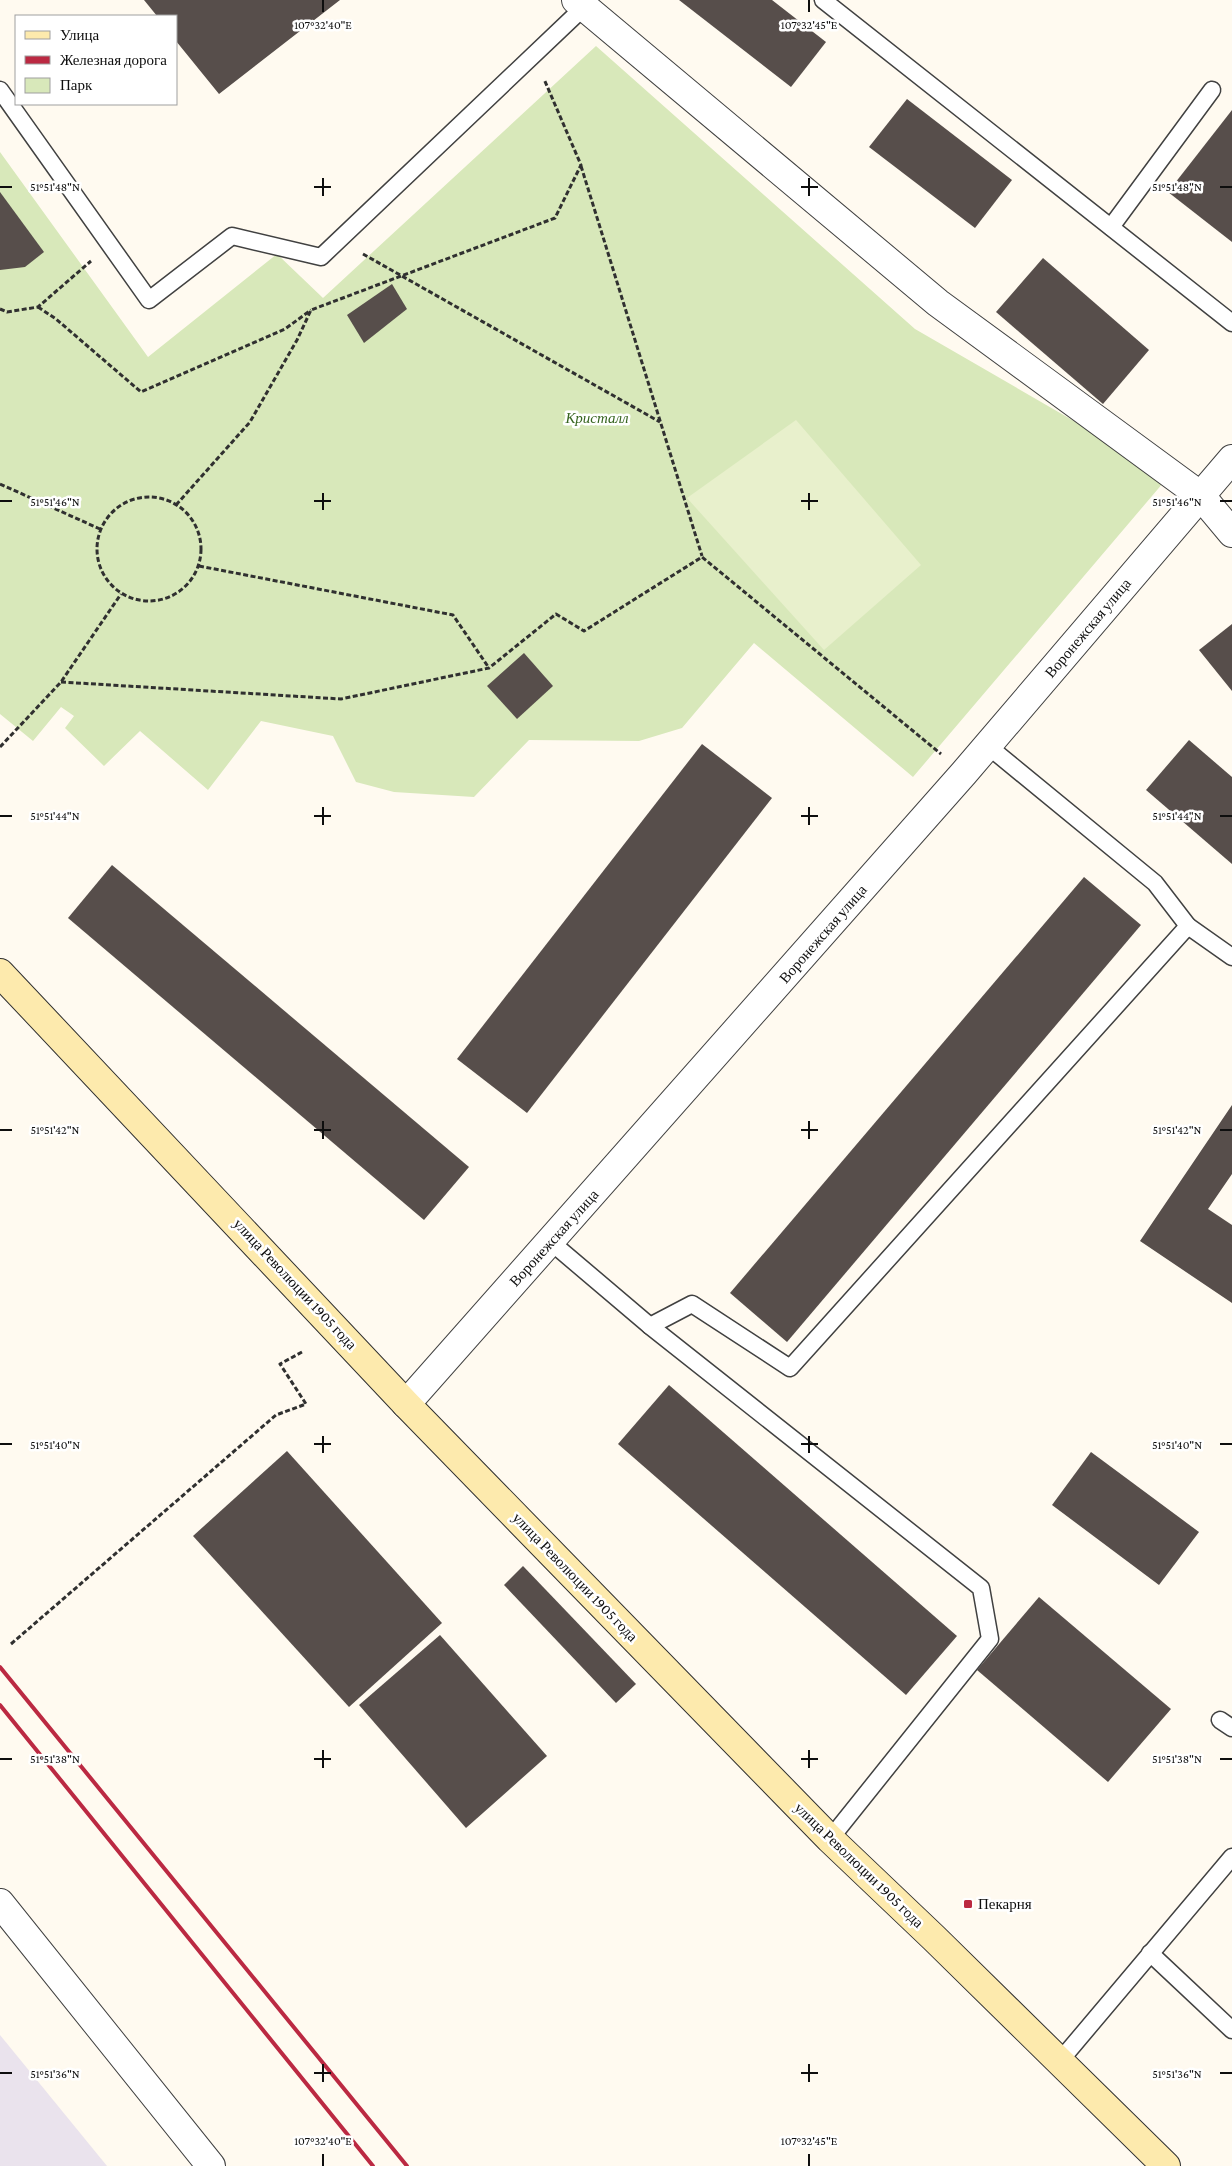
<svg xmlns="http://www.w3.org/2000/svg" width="1232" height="2166" font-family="'Crimson Pro',serif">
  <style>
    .industrial { fill: #eae3ed }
    .green { fill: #d8e8ba }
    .pitch { fill: #e8f0cc }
    .building { fill: #574e4b }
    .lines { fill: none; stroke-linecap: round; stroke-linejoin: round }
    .service-casing { stroke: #414141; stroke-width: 19 }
    .minor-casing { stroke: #414141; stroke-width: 30 }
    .tertiary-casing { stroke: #414141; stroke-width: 30 }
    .secondary-casing { stroke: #303030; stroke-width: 30 }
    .path { stroke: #303030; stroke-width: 3; stroke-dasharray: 5 2.5; stroke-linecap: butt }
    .service { stroke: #fff; stroke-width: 16 }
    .minor { stroke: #fff; stroke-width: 28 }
    .tertiary { stroke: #fff; stroke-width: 28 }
    .secondary { stroke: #fdeaad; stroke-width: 28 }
    .rail { stroke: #bb2942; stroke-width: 4 }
    .ticks { fill: none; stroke: #0e0e0e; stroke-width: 2 }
    .poi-dot { fill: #bb2942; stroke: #fff; stroke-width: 2 }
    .labels { text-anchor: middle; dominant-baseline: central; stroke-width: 5; stroke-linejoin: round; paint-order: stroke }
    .park-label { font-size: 15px; font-style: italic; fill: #376520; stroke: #fff }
    .street-label { font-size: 15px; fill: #0e0e0e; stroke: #fff }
    .poi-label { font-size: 15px; fill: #0e0e0e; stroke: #fff; text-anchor: start }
    .ticks-label { font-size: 12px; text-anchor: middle; fill: #0e0e0e; stroke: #fff; stroke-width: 5; stroke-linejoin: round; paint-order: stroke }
  </style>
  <rect width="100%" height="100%" fill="#fffaf0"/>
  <path class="industrial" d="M0 2035 107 2166H0Z"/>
  <path class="green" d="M596 46 915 329 1169 476 913 777 754 643 682 728 639 741 529 740 474 797 394 792 356 782 333 736 261 721 208 790 140 731 104 766 65 728 74 716 61 707 33 741 0 714V152L148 357 277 254 323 298Z"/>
  <path class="pitch" d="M796 420 921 565 824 650 687 498Z"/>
  <g class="building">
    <path d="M144 0H340L219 94 176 41V16H157Z"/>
    <path d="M679 0H772L826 42 791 87Z"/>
    <path d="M907 99 1012 180 975 228 869 147Z"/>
    <path d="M1232 110V242L1168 192Z"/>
    <path d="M0 192 44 252 25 267 0 270Z"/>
    <path d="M1043 258 1149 350 1103 404 996 312Z"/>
    <path d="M392 284 407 309 364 343 347 315Z"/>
    <path d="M1232 624V691L1199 650Z"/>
    <path d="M524 653 553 686 517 719 487 686Z"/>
    <path d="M1189 740 1232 777V864L1146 790Z"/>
    <path d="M702 744 772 798 527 1113 457 1059Z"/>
    <path d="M112 865 469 1167 424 1220 68 918Z"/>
    <path d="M1084 877 1141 925 787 1342 730 1293Z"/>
    <path d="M1232 1105V1174L1208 1209 1232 1225V1303L1140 1241Z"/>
    <path d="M669 1385 957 1636 906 1695 618 1444Z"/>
    <path d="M287 1451 442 1623 349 1707 193 1536Z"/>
    <path d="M1091 1452 1199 1532 1159 1585 1052 1505Z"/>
    <path d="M523 1566 636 1684 616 1703 504 1585Z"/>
    <path d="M1039 1597 1171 1709 1108 1782 977 1670Z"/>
    <path d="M440 1635 547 1756 466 1828 359 1705Z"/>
  </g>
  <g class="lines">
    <g class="service-casing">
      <g id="service">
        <path d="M823 0 1232 323"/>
        <path d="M0 90 149 300 232 236 321 257 584 7"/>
        <path d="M1111 227 1212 90"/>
        <path d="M988 746 1155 883 1188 926"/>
        <path d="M551 1242 650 1326"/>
        <path d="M1220 1720 1232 1728"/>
        <path d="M830 1839 990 1639 981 1588 650 1326 692 1304 790 1368 1188 926 1232 957"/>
        <path d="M1150 1953 1232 2030"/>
        <path d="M1059 2062 1232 1857"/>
      </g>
    </g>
    <g class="minor-casing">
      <path id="minor" d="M576 0 938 303 1201 496 1232 533"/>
    </g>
    <g class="tertiary-casing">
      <g id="tertiary">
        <path d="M406 1404 964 773 1232 459"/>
        <path d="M0 1903 211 2166"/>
      </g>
    </g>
    <g class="secondary-casing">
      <path id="secondary" d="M0 973 406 1404 830 1839 934 1938 1166 2166"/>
    </g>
    <g class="path">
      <path d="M581 166 702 556"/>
      <path d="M363 254 660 422"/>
      <path d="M38 307 56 319 141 392 285 329 311 310"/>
      <path d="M0 309 7 312 38 307 91 261"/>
      <path d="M0 484 100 529"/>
      <circle cx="149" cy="549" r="52"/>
      <path d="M176 505 250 422 297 340 311 310 555 218 581 165 544 79"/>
      <path d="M199 566 453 615 489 668"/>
      <path d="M61 682 341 699 489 668 556 614 584 631 702 557 941 754"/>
      <path d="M0 747 61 682 121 594"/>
      <path d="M11 1644 276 1415 306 1404 280 1364 302 1352"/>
    </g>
    <use href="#service" class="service"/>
    <use href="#minor" class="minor"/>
    <use href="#tertiary" class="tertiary"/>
    <use href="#secondary" class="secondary"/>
    <g class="rail">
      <path d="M0 1667 407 2166"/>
      <path d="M0 1705 373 2166"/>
    </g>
  </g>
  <path class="ticks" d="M323 0V12M809 0V12M323 178V196M809 178V196M0 187H12M314 187H331M801 187H818M1220 187H1232M323 493V510M809 493V510M0 501H12M314 501H331M801 501H818M1220 501H1232M323 807V825M809 807V825M0 816H12M314 816H331M801 816H818M1220 816H1232M323 1121V1139M809 1121V1139M0 1130H12M314 1130H331M801 1130H818M1220 1130H1232M323 1436V1453M809 1436V1453M0 1444H12M314 1444H331M801 1444H818M1220 1444H1232M323 1750V1768M809 1750V1768M0 1759H12M314 1759H331M801 1759H818M1220 1759H1232M323 2064V2082M809 2064V2082M0 2073H12M314 2073H331M801 2073H818M1220 2073H1232M323 2154V2166M809 2154V2166"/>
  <rect class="poi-dot" x="963" y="1899" width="10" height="10" rx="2.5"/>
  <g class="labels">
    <g class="park-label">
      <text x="597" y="418">Кристалл</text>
    </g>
    <g class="street-label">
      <text transform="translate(1088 628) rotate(-50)">Воронежская улица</text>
      <text transform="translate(823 934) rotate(-49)">Воронежская улица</text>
      <text transform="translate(554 1238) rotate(-48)">Воронежская улица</text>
      <text transform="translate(295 1284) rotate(47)">улица Революции 1905 года</text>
      <text transform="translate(575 1577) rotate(46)">улица Революции 1905 года</text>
      <text transform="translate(859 1865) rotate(44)">улица Революции 1905 года</text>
    </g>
    <g class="poi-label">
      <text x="978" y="1904">Пекарня</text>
    </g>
  </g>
  <g class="ticks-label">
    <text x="323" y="29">107°32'40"E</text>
    <text x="809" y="29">107°32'45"E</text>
    <text x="55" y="191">51°51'48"N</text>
    <text x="1177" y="191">51°51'48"N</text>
    <text x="55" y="506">51°51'46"N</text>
    <text x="1177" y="506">51°51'46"N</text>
    <text x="55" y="820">51°51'44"N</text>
    <text x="1177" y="820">51°51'44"N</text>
    <text x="55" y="1134">51°51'42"N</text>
    <text x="1177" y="1134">51°51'42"N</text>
    <text x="55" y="1449">51°51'40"N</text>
    <text x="1177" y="1449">51°51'40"N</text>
    <text x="55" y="1763">51°51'38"N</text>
    <text x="1177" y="1763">51°51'38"N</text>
    <text x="55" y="2078">51°51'36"N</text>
    <text x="1177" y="2078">51°51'36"N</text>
    <text x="323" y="2145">107°32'40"E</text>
    <text x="809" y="2145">107°32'45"E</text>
  </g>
  <rect x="15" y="15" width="162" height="90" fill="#ffffff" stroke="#9f9f9f"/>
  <rect x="25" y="31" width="25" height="8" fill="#fdeaad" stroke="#9f9f9f"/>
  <text x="60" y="40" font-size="15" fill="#0e0e0e">Улица</text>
  <rect x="25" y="56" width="25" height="8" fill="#bb2942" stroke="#9f9f9f"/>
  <text x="60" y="65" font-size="15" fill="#0e0e0e">Железная дорога</text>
  <rect x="25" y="78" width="25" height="15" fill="#d8e8ba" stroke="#9f9f9f"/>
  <text x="60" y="90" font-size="15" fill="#0e0e0e">Парк</text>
</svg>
